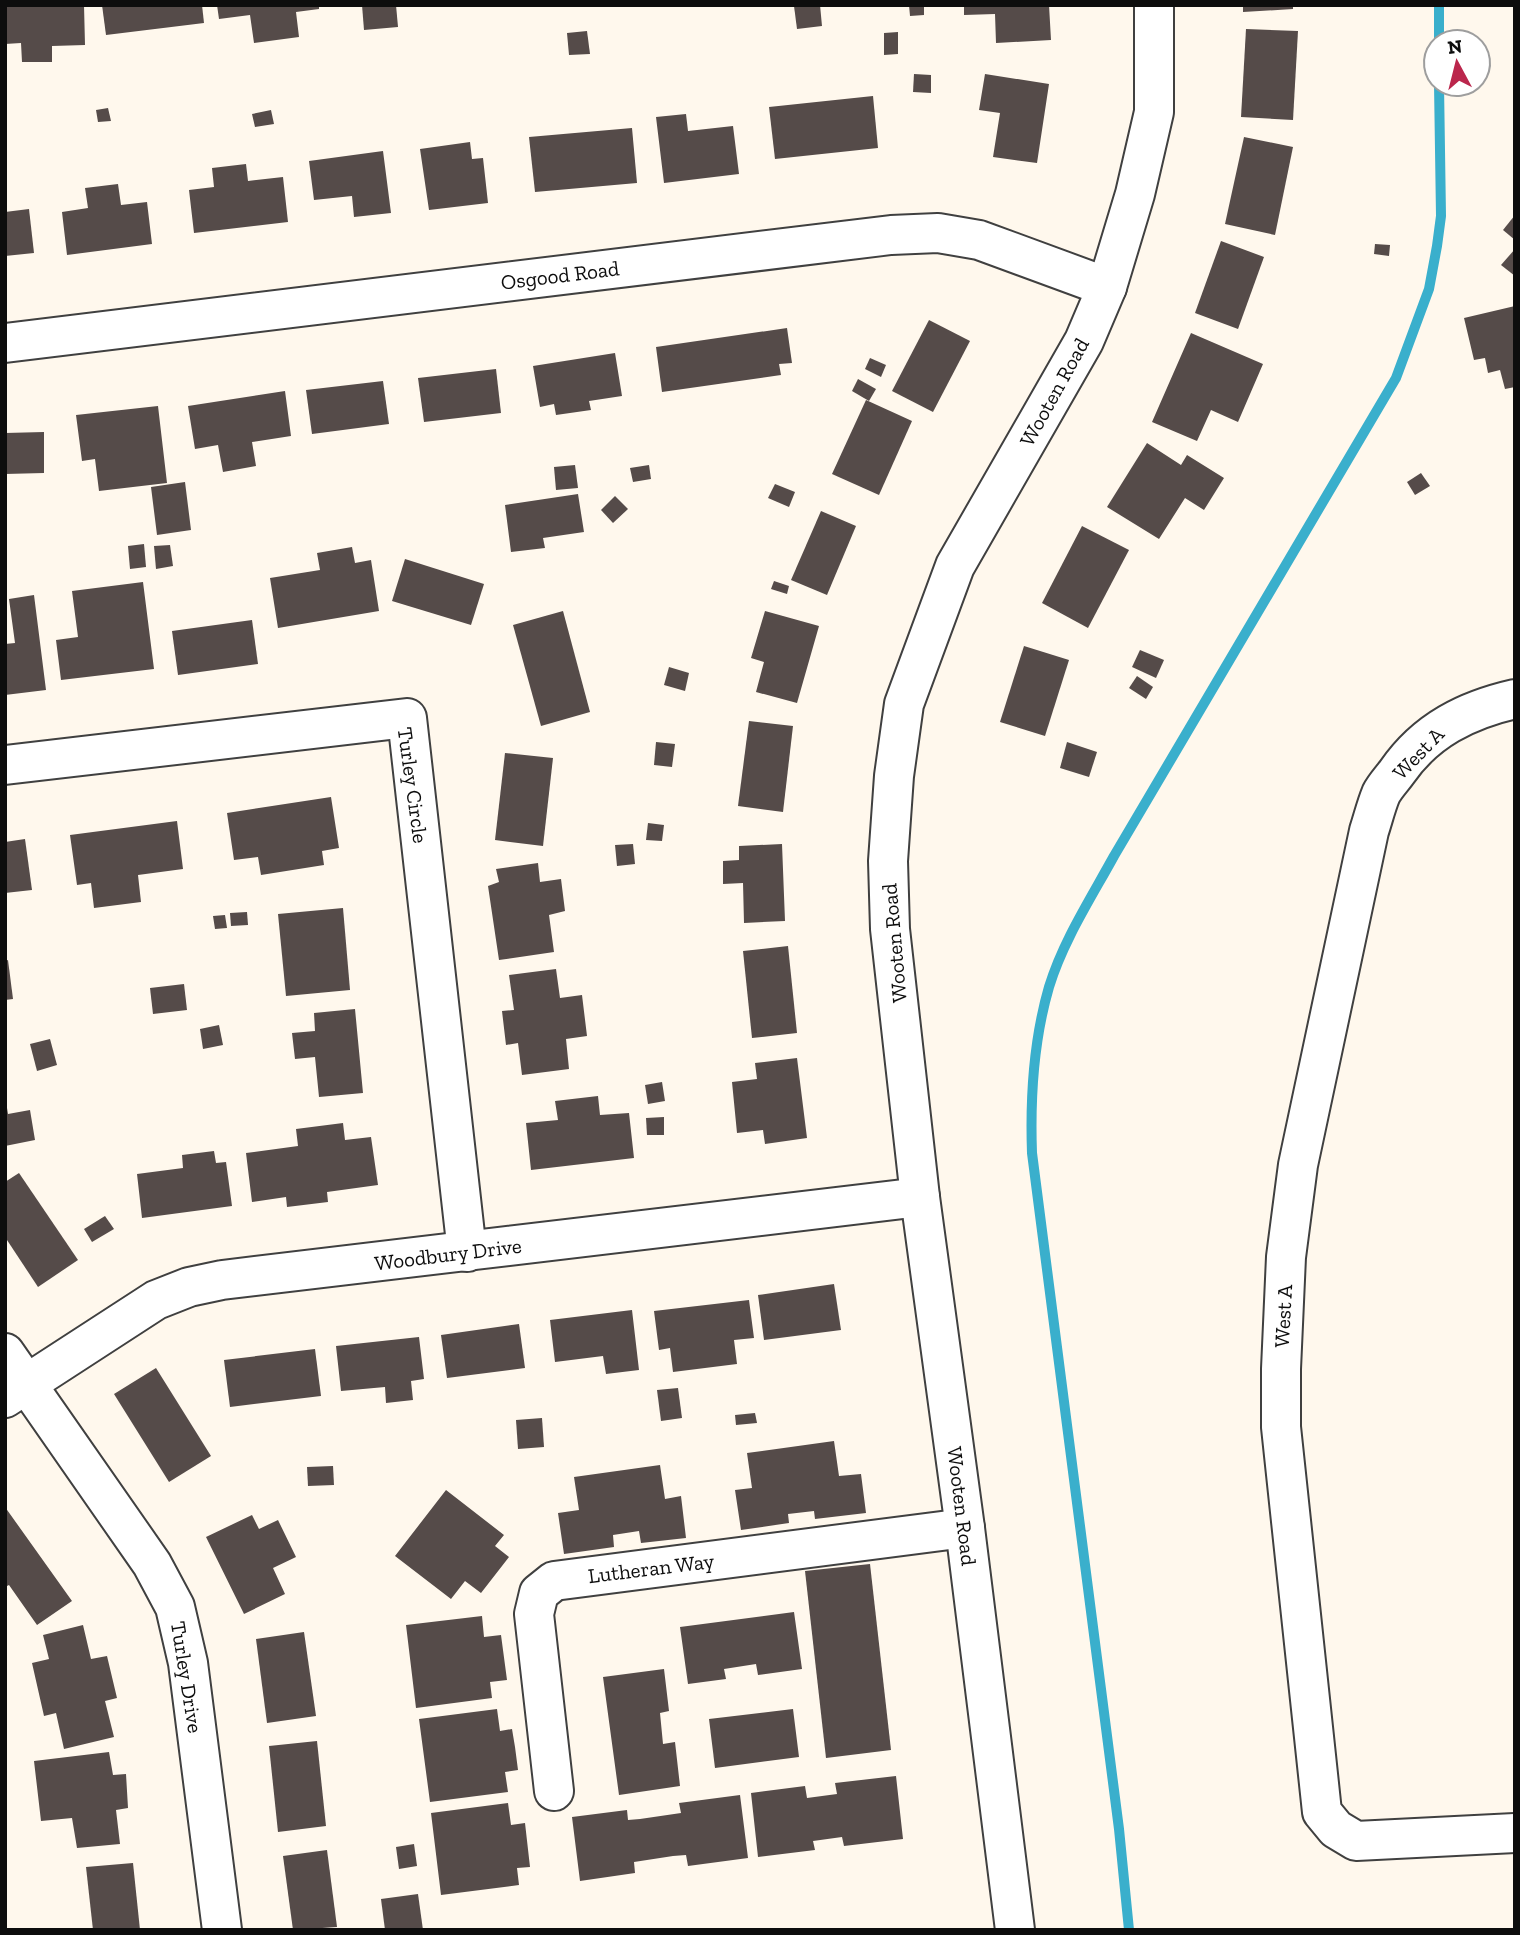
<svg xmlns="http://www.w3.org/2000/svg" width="1520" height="1935" font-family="'Zilla Slab',serif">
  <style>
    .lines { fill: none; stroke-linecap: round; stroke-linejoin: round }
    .stream { stroke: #3aafcc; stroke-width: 10 }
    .building { fill: #554b49 }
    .minor-casing { stroke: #404040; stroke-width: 42 }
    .minor { stroke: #fff; stroke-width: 38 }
    .labels { text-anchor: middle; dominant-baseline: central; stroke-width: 7; stroke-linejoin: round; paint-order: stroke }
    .street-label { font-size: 21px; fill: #0d0d0d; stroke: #fff }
  </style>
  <rect width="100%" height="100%" fill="#fff8ed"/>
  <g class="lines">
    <g class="stream">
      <path d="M1439 5V42"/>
      <path d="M1129 1930 1119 1829 1032 1153C1030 1097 1033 1042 1049 987 1063 941 1091 898 1114 856L1396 378 1429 289 1437 246 1441 216 1439 84"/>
    </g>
  </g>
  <g class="building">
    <path d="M5 5H84L85 45 52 46V62H22L21 43 5 44Z"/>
    <path d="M102 5H202L204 23 106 35Z"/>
    <path d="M217 5H319V9L296 12 299 37 254 43 250 15 219 19Z"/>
    <path d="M362 5H396L398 27 364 30Z"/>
    <path d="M820 5 822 26 797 29 794 6Z"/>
    <path d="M909 5H924V15L910 16Z"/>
    <path d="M964 5H1049L1051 40 996 43 995 14 964 15Z"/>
    <path d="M1243 5H1293V9L1243 12Z"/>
    <path d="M1246 29 1298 31 1293 120 1241 117Z"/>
    <path d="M587 31 590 54 569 55 567 33Z"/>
    <path d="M898 32V54L884 55V33Z"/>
    <path d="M914 74 931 75V93L913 92Z"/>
    <path d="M985 74 1049 84 1037 163 993 157 1000 113 979 110Z"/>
    <path d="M873 96 878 148 775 159 769 107Z"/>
    <path d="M108 108 111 121 98 122 96 110Z"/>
    <path d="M271 110 274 124 255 127 252 114Z"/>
    <path d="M686 114 688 131 733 126 739 174 664 183 656 117Z"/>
    <path d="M632 128 637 183 535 192 529 137Z"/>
    <path d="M1244 137 1293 147 1275 235 1225 224Z"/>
    <path d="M470 142 472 159 483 158 488 203 429 210 420 149Z"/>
    <path d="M383 151 391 213 354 217 352 196 314 200 309 161Z"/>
    <path d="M246 164 248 181 283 177 288 222 194 233 189 190 214 187 212 168Z"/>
    <path d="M118 184 121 205 147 202 152 244 67 255 62 212 88 208 85 188Z"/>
    <path d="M29 209 34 253 5 256V212Z"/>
    <path d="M1515 215V240L1503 230Z"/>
    <path d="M1221 241 1264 257 1238 329 1195 313Z"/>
    <path d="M1375 244 1390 245 1389 256 1374 254Z"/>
    <path d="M1515 249V276L1501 265Z"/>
    <path d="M1515 306V387L1505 389 1500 370 1488 373 1485 358 1474 360 1464 318Z"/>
    <path d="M929 320 970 341 933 412 892 391Z"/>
    <path d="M787 328 792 363 779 364 781 375 662 392 656 347Z"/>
    <path d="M1191 333 1263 364 1238 422 1211 410 1197 441 1152 422Z"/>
    <path d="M615 353 622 396 589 401 591 410 556 415 554 404 540 407 533 366Z"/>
    <path d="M870 358 886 365 881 377 865 369Z"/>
    <path d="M496 369 501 413 424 422 418 378Z"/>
    <path d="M858 379 876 389 869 401 852 391Z"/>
    <path d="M383 381 389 424 312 434 306 390Z"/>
    <path d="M285 391 291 436 252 442 256 466 223 472 218 445 195 449 188 406Z"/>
    <path d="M866 400 912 421 879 495 832 474Z"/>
    <path d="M158 406 167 483 99 491 95 459 82 461 76 415Z"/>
    <path d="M44 432V473L5 474V433Z"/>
    <path d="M1147 443 1181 465 1187 455 1224 478 1204 510 1185 498 1159 539 1107 507Z"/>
    <path d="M575 465 578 488 556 490 554 467Z"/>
    <path d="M649 465 651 479 633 482 630 468Z"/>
    <path d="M1421 473 1430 486 1415 495 1407 482Z"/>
    <path d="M185 482 191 530 157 535 151 487Z"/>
    <path d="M775 484 795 492 789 507 768 498Z"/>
    <path d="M578 494 584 532 543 538 545 548 511 552 505 505Z"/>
    <path d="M615 496 628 509 613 523 601 510Z"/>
    <path d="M821 511 856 526 827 595 791 580Z"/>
    <path d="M1082 526 1129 550 1088 628 1042 603Z"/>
    <path d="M144 544 146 567 130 569 128 546Z"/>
    <path d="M170 545 173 566 156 569 154 546Z"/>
    <path d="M352 547 355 563 371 560 379 611 278 628 270 578 320 570 317 553Z"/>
    <path d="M405 559 484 584 471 625 392 601Z"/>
    <path d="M774 581 789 586 787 594 771 589Z"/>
    <path d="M143 582 154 669 61 680 56 640 78 637 72 591Z"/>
    <path d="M34 595 46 690 5 695V644L15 643 9 599Z"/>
    <path d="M563 611 590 712 541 726 513 625Z"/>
    <path d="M765 611 819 626 797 703 756 692 764 662 751 658Z"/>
    <path d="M252 620 258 664 178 675 172 631Z"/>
    <path d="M1024 646 1069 660 1045 736 1000 722Z"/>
    <path d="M1140 650 1164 660 1156 678 1132 667Z"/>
    <path d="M669 667 689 673 685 691 664 685Z"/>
    <path d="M1137 676 1153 687 1146 699 1129 688Z"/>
    <path d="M749 721 793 726 783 812 738 806Z"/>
    <path d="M656 742 675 744 672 767 654 765Z"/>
    <path d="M1067 742 1097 752 1089 777 1060 768Z"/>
    <path d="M505 753 553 758 543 846 495 840Z"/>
    <path d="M331 797 339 848 322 851 324 865 261 875 258 857 234 860 227 813Z"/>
    <path d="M177 821 183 869 138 875 141 902 94 908 91 883 77 885 70 835Z"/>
    <path d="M648 823 664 825 662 841 646 840Z"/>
    <path d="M25 839 32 890 5 893V842Z"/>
    <path d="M633 844 635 864 617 866 615 845Z"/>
    <path d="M782 844 785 921 744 923 743 883 723 884V861L739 860V846Z"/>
    <path d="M538 863 540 882 561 879 565 911 549 915 554 952 499 960 488 886 499 882 496 869Z"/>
    <path d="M343 908 350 990 286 996 278 914Z"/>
    <path d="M247 912 248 925 231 926 230 913Z"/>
    <path d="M225 915 227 928 215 929 213 916Z"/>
    <path d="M788 946 797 1033 752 1038 743 951Z"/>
    <path d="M8 960 13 999 5 1000V961Z"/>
    <path d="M556 969 560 998 582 995 587 1036 566 1039 569 1069 522 1075 518 1043 506 1045 502 1011 514 1010 509 975Z"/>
    <path d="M184 984 187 1010 153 1014 150 988Z"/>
    <path d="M355 1009 363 1093 319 1097 315 1057 295 1059 292 1033 315 1031 314 1013Z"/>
    <path d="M219 1025 223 1045 203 1049 200 1029Z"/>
    <path d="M50 1039 57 1065 37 1071 30 1044Z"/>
    <path d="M797 1058 807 1138 765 1144 763 1130 737 1133 732 1082 757 1079 755 1063Z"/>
    <path d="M662 1082 665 1101 648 1104 645 1085Z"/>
    <path d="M598 1096 600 1115 629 1113 634 1158 531 1170 526 1123 558 1120 555 1101Z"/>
    <path d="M7 1108 8 1114 30 1110 35 1140 5 1146Z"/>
    <path d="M664 1117V1135H647L646 1118Z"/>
    <path d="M343 1123 345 1140 371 1137 378 1185 327 1192 328 1202 287 1207 286 1197 252 1202 246 1153 298 1146 296 1129Z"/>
    <path d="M214 1151 216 1163 226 1162 232 1206 142 1218 137 1174 183 1168 182 1155Z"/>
    <path d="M19 1173 78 1260 38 1287 5 1237V1182Z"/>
    <path d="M105 1216 114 1229 92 1242 84 1229Z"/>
    <path d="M834 1284 841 1330 764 1340 758 1295Z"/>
    <path d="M749 1300 754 1338 734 1340 737 1364 673 1372 670 1348 659 1350 654 1311Z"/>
    <path d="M632 1310 639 1370 606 1374 603 1356 555 1362 550 1320Z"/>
    <path d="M519 1324 525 1368 447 1378 441 1335Z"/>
    <path d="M419 1337 424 1379 411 1381 413 1400 386 1403 385 1387 341 1391 336 1346Z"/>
    <path d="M315 1349 321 1396 230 1407 224 1360Z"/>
    <path d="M156 1368 211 1456 169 1482 114 1394Z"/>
    <path d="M678 1388 682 1418 661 1421 657 1390Z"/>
    <path d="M755 1413 757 1423 736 1425 735 1415Z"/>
    <path d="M542 1418 544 1447 518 1449 516 1420Z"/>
    <path d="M834 1441 839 1476 861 1474 866 1513 815 1519 814 1511 788 1514 789 1523 741 1530 735 1490 752 1488 747 1453Z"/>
    <path d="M660 1465 665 1499 681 1496 686 1538 641 1543 639 1531 613 1535 614 1547 564 1554 558 1513 579 1510 574 1477Z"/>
    <path d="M333 1466 334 1485 308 1486 307 1467Z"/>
    <path d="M446 1490 504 1535 495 1546 509 1557 481 1593 465 1581 451 1599 395 1556Z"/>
    <path d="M5 1507 72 1601 37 1625 9 1585 5 1587Z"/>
    <path d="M252 1515 259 1529 278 1520 296 1557 273 1568 285 1594 244 1614 206 1537Z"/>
    <path d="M870 1564 891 1750 826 1758 805 1571Z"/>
    <path d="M794 1612 802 1669 758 1675 756 1664 724 1669 726 1679 688 1684 680 1627Z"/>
    <path d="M482 1616 484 1637 501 1635 507 1680 490 1682 492 1698 416 1708 406 1625Z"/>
    <path d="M83 1625 91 1659 107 1656 117 1698 105 1701 114 1737 64 1749 56 1713 44 1716 32 1663 49 1659 43 1635Z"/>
    <path d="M304 1632 316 1716 267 1723 256 1639Z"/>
    <path d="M664 1669 669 1711 660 1713 663 1744 675 1742 680 1786 619 1795 603 1677Z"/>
    <path d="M497 1709 500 1731 512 1729 515 1747 518 1770 505 1772 508 1792 430 1802 419 1719Z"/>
    <path d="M793 1709 799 1757 715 1768 709 1719Z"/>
    <path d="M317 1741 326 1826 278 1832 269 1746Z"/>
    <path d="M109 1752 113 1775 126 1774 128 1808 116 1810 120 1844 77 1848 72 1818 41 1821 34 1761Z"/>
    <path d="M896 1776 903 1839 844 1846 842 1837 813 1841 815 1850 758 1857 751 1793 805 1786 807 1798 837 1794 835 1783Z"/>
    <path d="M740 1795 748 1858 688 1866 686 1855 673 1856 634 1862 635 1873 580 1881 572 1817 627 1810 628 1820 640 1819 681 1813 679 1803Z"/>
    <path d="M508 1803 511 1825 525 1823 530 1867 517 1868 519 1885 441 1895 431 1813Z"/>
    <path d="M414 1844 417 1866 399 1869 396 1847Z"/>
    <path d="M327 1850 337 1927 293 1930 283 1856Z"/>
    <path d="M133 1863 140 1930H93L86 1867Z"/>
    <path d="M418 1894 423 1930H385L381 1899Z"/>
  </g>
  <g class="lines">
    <g class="minor-casing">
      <g id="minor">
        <path d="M5 343 891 235 938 233 979 240 1107 287"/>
        <path d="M1515 699C1467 710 1426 730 1397 772 1392 779 1385 786 1381 794 1376 806 1373 819 1369 831L1298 1165 1286 1257 1281 1369V1427L1322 1812 1336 1829 1356 1841 1515 1833"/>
        <path d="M5 765 407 718 467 1252"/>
        <path d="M5 1353 152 1564 175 1607 188 1663 222 1930"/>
        <path d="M5 1398 156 1300 189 1287 222 1280 920 1197"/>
        <path d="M554 1791 534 1614 539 1593 554 1581 965 1528"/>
        <path d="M1015 1930 965 1528 920 1197 890 929 888 861 894 776 904 704 955 566 1084 341 1107 287 1135 194 1154 112V5"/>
      </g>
    </g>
    <use href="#minor" class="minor"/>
  </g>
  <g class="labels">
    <g class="street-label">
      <text transform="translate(560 275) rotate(-7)">Osgood Road</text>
      <text transform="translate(1054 392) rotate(-61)">Wooten Road</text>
      <text transform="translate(1418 753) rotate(-46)">West A</text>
      <text transform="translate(413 785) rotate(82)">Turley Circle</text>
      <text transform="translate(894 943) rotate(-95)">Wooten Road</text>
      <text transform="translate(448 1254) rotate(-7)">Woodbury Drive</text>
      <text transform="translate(1283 1316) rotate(-87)">West A</text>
      <text transform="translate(962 1506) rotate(83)">Wooten Road</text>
      <text transform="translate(651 1568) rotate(-7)">Lutheran Way</text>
      <text transform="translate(187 1677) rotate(81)">Turley Drive</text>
    </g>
  </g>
  <rect width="1520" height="1935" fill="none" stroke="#0d0d0d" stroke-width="14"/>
  <g transform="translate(1457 63) rotate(353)"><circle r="33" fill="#ffffff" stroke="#9e9e9e" stroke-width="2"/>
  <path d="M0-5L12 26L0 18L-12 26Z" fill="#bb264c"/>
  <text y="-10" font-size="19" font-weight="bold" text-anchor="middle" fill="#0d0d0d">N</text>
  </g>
</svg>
